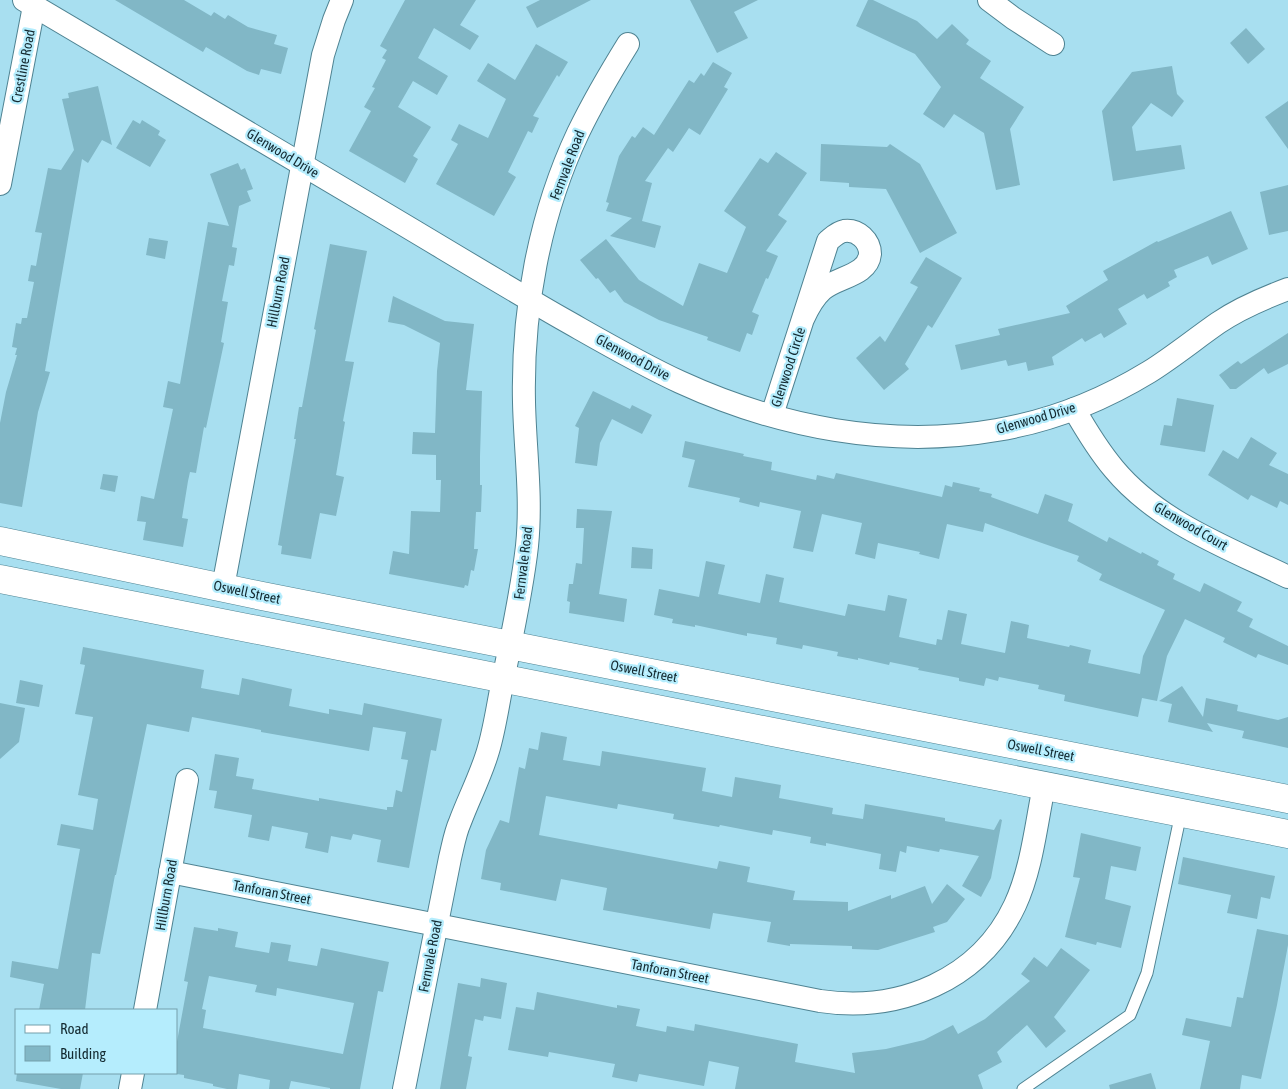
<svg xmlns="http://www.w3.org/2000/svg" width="1288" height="1089" font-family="'Asap Condensed',sans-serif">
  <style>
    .building { fill: #81b7c6; fill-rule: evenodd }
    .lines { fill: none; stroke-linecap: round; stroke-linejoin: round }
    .lane-casing { stroke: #4f8392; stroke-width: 13 }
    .street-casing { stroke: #4f8392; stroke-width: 24 }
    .secondary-casing { stroke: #4f8392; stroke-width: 29 }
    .lane { stroke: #fff; stroke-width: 11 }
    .street { stroke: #fff; stroke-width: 22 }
    .secondary { stroke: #fff; stroke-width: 28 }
    .labels { text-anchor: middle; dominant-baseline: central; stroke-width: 4.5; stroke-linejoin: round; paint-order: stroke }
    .street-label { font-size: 14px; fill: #142a31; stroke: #b5edfd }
  </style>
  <rect width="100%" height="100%" fill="#a8dff0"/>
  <g class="building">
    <path d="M115 0H184L211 16 214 12 225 19 228 15 248 27 277 35 274 44 288 48 281 74 261 69 259 75 247 71 206 47 203 52Z"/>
    <path d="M405 0H476L460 25 479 36 470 50 434 28 418 58 448 76 437 95 413 81 398 107 431 127 413 156 418 159 405 183 349 151 371 111 364 107 375 88 372 87 386 60 382 58 387 50 380 46Z"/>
    <path d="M540 0H591L537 28 526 7Z"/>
    <path d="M690 0H758L734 12 748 38 717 53Z"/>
    <path d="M868 0H873L917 21 937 39 952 24 969 40 966 44 991 61 980 78 1024 107 1010 129 1020 185 996 190 984 133 954 114 944 128 923 114 941 87 915 54 856 26Z"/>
    <path d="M1246 28 1265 49 1248 64 1230 43Z"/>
    <path d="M536 44 568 62 559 77 557 75 533 116 539 118 532 133 528 131 508 172 516 177 494 216 436 184 458 144 451 140 459 124 488 138 506 99 477 81 488 63 515 80Z"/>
    <path d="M713 62 732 73 724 87 728 89 700 135 689 128 673 152 668 148 645 181 652 183 642 221 661 226 655 248 610 236 632 218 606 211 609 203 606 202 619 156 632 136 635 138 643 127 654 135 689 80 694 83 701 73 704 76Z"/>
    <path d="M1172 66 1177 94 1184 101 1172 117 1151 103 1132 127 1136 151 1181 145 1185 169 1113 181 1102 111 1132 72Z"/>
    <path d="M98 86 112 145 102 140 88 163 82 159 45 371 50 372 38 412 22 507 0 503V423L6 392 17 355H15L17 348 12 347 16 323 21 324 22 318H27L34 282 28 281 31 265 36 266 42 233 35 232 39 213 48 168 61 170 74 150 62 99 69 98 68 93Z"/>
    <path d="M1288 101V149L1265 117Z"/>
    <path d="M133 120 140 124 142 120 160 131 158 135 166 140 150 167 116 148Z"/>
    <path d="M821 144 887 147 890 144 920 164 957 233 920 253 886 189 849 187V183L820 181Z"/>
    <path d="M776 152 807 173 778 215 787 221 766 251 778 256 768 279 766 278 752 312 759 315 752 335 747 333 740 352 707 340 708 337 659 320 624 302 615 290 610 293 598 278 596 279 580 260 606 239 639 280 683 306 699 263 727 273 746 227 724 211 760 158 768 163Z"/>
    <path d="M238 163 241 170 245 168 253 189 247 191 251 201 239 206 232 247 237 248 234 266 229 265 222 301 228 302 221 342 224 343 206 428 204 427 196 473 190 472 188 481 182 518 188 519 183 547 143 540 146 522 137 521 141 496 154 499 173 409 163 407 168 381 180 384 208 222 229 226 210 174Z"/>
    <path d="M1288 185V231L1269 235 1260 192Z"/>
    <path d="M1231 211 1248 249 1212 265 1208 256 1174 270 1177 277 1168 282 1170 286 1147 299 1144 294 1118 309 1127 324 1104 338 1101 333 1085 342 1082 338 1052 357 1054 365 1028 371 1026 362 1008 366 1006 360 961 370 955 345 1000 335 998 329 1070 313 1066 306 1108 280 1103 271 1157 241 1158 242Z"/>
    <path d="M149 238 168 241 165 259 146 255Z"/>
    <path d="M330 244 367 251 345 361 354 362 343 421 345 422 336 475 344 477 336 516 320 513 311 559 281 554 282 546 278 545 296 439H294L299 407H302L316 330 314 329Z"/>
    <path d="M926 257 962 278 932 328 928 325 905 364 909 369 884 390 856 358 880 336 885 342 918 287 910 283Z"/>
    <path d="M393 296 445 321 474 324 466 390 482 391 480 456V485H482L481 512H476L474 549H478L474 571 471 570 468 586 465 585 464 588 389 574 393 551 409 554 411 511 440 512 441 480H436V455L412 454 413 432 435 433 437 371 440 343 404 325 388 322Z"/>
    <path d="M1288 333V364L1268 374 1264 368 1236 389H1230L1219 375 1238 361 1241 364Z"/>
    <path d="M593 391 630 409 632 405 652 415 642 434 612 419 600 443 597 466 575 463 579 428 575 426Z"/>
    <path d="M1177 398 1214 405 1205 452 1160 445 1164 425 1172 426Z"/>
    <path d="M1251 437 1277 453 1269 465 1288 474V505L1280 501 1277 508 1251 495 1248 500 1208 475 1223 450 1238 459Z"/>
    <path d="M685 441 744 454 743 456 772 462 771 470 816 480 817 475 834 479 836 473 942 497 945 485 952 487 953 482 980 488 979 491 992 494 991 497 1038 514 1045 494 1073 504 1068 521 1107 542 1109 537 1141 554 1142 552 1159 561 1157 565 1175 574 1173 579 1200 592 1204 583 1242 602 1237 611 1253 619 1249 627 1288 646V665L1258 654 1256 658 1223 642 1225 638 1185 619 1167 656 1157 701 1142 698 1138 717 1064 701 1065 695 1038 689 1039 685 999 677 998 681 986 678 984 686 959 681V678L918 670 919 668 890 662 889 665 858 658V660L837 656 838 652 803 645 802 649 776 644 777 638 747 633V636L695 625V627L672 623 673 619 654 615 659 589 699 597 706 561 725 565 718 594 760 603 766 574 784 578 779 602 845 616 848 604 885 611 888 595 907 599 899 637 936 645 937 639 942 640 948 610 967 614 961 644 1005 653 1011 621 1029 625 1027 638 1069 647 1070 645 1091 650 1088 663 1140 674 1143 656 1165 610 1099 580 1102 574 1077 561 1079 556 985 523 983 532 947 524 939 559 919 554 920 552 878 543 875 559 855 554 862 523 822 514 813 552 793 548 801 511 760 502 759 507 739 502 740 498 688 487 695 460 682 457Z"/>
    <path d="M103 474 118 476 115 492 100 489Z"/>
    <path d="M577 509 612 511 599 594 627 599 624 622 569 613 570 602 567 601 569 584H573L576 563 582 564 584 528H576Z"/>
    <path d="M632 547 653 549 652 569 631 568Z"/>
    <path d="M83 647 204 670 201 688 239 695 242 678 292 689 289 706 329 714V709L362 715 364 703 442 719 436 751 431 750 409 868 377 862 381 840 353 834 351 840 331 836 328 853 305 848 308 833 272 826 269 841 248 837 252 815 214 808 217 791 209 790 215 754 239 758 236 776 254 779 252 789 319 801V798L387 810V807H393L396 790 402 792 408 760 401 759 406 732 373 727 369 751 261 732V730L192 717 189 732 147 724 116 875H115L100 954 92 953 85 1010H39L44 984 10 977 12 961 58 969 80 849 57 845 61 824 93 830 98 799 78 795 93 717 75 714 85 665 80 664Z"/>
    <path d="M20 680 43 685 39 707 16 703Z"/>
    <path d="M1182 686 1203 717 1206 698 1238 705 1237 711 1278 720 1288 717V748L1242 738 1244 731 1207 723 1213 732 1168 722 1172 704 1159 701Z"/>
    <path d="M0 703 25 708 19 742 0 759Z"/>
    <path d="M541 732 567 737 563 760 600 766 602 751 706 768 702 791 732 797 735 777 781 785 779 798 833 808 832 814 863 819 865 804 945 818V821L994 830 1000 819 1002 820 991 878 981 897 962 886 979 856 940 849 939 852 907 846 906 853 900 851 896 872 879 869 881 854 826 843V846L810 843 811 837 773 830 772 835 720 825 719 827 673 819 674 814 618 804 617 809 546 796 539 835 717 869 719 861 750 867 747 882 795 891 793 900 848 902V911L891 895V899L925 886 932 904 947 884 965 899 947 922 933 927 935 932 878 950 852 949V946L790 944V946L767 942 771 922 713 913 710 929 603 910 607 888 561 879 556 901 500 890 501 883 481 879 486 850 500 820 509 823 519 767 525 769 529 748 538 750Z"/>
    <path d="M1081 833 1141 847 1136 871 1111 866 1105 899 1131 906 1121 948 1097 942 1096 945 1065 937 1080 878 1073 877Z"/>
    <path d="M1183 857 1275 876 1270 899 1261 897 1257 919 1227 913 1231 895 1178 884Z"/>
    <path d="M194 927 218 931V928L238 932 235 947 269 953 271 942 291 945 288 961 317 966 321 948 389 962 383 992 378 991 360 1089H330V1088L291 1081 289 1089H269L270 1080 239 1074 237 1089H227L213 1086V1084L184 1078V1075L176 1074V1047L188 982 184 981ZM209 976 257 985 255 992 276 996 277 988 354 1003 343 1054 203 1028 206 1010 202 1009Z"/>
    <path d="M1257 929 1288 935V945L1277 1005 1261 1079 1242 1075 1240 1089H1200L1210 1041 1182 1035 1186 1018 1231 1027 1237 997 1243 998Z"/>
    <path d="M1061 948 1090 970 1054 1017 1066 1031 1046 1048 1027 1025 997 1052 1002 1062 978 1075 983 1089H735L739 1067 709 1061 704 1086 639 1074 637 1082 612 1077 615 1064 549 1052 548 1057 508 1050 516 1007 534 1010 537 992 617 1008V1005L640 1009 636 1026 666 1032 667 1026 694 1031 695 1024 798 1044 795 1062 855 1073 852 1053 886 1049 924 1040 953 1025 958 1034 985 1019 1030 981 1021 974 1034 957 1047 967Z"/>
    <path d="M481 978 507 983 501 1019 484 1016 483 1021 475 1019 468 1056 472 1057 466 1089H440L458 983 480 987Z"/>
    <path d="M17 1073H83L80 1089H61L16 1081Z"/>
    <path d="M1151 1073 1156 1089H1110L1109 1085Z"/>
  </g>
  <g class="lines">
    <g class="lane-casing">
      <path id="lane" d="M1023 1089 1130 1015 1147 973 1181 813"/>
    </g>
    <g class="street-casing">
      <g id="street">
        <path d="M24 0C144 71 264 142 384 213 443 248 502 284 561 318 600 340 639 363 680 382 778 427 890 449 997 430 1051 421 1103 400 1149 372 1173 357 1195 339 1218 323 1240 308 1264 298 1288 289"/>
        <path d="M989 0 1013 18 1053 44"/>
        <path d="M0 184 34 6"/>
        <path d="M1074 409C1086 430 1098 450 1114 469 1158 522 1228 548 1288 577"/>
        <path d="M772 415 828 241C833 237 838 232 844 231 858 229 870 241 870 254 868 276 836 277 822 290 813 298 808 308 803 319"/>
        <path d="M223 587 323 55 334 20 342 0"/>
        <path d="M170 872 820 1001C899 1013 980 980 1015 905 1032 868 1036 825 1044 786"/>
        <path d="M145 1010 187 780"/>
        <path d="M130 1089 133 1073"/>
        <path d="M404 1089 450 858C453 846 455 833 460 822 469 798 481 775 488 751 495 728 498 703 503 680 512 635 522 591 527 546 532 497 525 450 524 402 522 310 539 216 578 133 593 102 610 73 628 44"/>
      </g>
    </g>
    <g class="secondary-casing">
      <g id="secondary">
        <path d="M0 541 262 596 1288 799"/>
        <path d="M0 579 1288 834"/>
      </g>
    </g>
    <use href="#lane" class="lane"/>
    <use href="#street" class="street"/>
    <use href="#secondary" class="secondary"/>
  </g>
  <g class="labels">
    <g class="street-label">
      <text transform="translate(23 66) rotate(-79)">Crestline Road</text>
      <text transform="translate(283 153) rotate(31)">Glenwood Drive</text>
      <text transform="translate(567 165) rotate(-69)">Fernvale Road</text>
      <text transform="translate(278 292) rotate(-79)">Hillburn Road</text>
      <text transform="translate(633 357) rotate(28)">Glenwood Drive</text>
      <text transform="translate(788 367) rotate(-72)">Glenwood Circle</text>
      <text transform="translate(1036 418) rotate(-16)">Glenwood Drive</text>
      <text transform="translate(1191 526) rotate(30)">Glenwood Court</text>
      <text transform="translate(523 563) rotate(-83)">Fernvale Road</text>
      <text transform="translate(247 592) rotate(12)">Oswell Street</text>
      <text transform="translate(644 671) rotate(11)">Oswell Street</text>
      <text transform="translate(1041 750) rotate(11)">Oswell Street</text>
      <text transform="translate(272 892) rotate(11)">Tanforan Street</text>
      <text transform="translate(166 895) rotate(-80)">Hillburn Road</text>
      <text transform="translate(430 956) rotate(-79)">Fernvale Road</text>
      <text transform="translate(670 971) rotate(11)">Tanforan Street</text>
    </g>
  </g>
  <rect x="15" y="1009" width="162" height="65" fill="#b5edfd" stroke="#759fab"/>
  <rect x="25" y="1025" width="25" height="8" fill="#ffffff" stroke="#759fab"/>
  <text x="60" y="1034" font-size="15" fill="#142a31">Road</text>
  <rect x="25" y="1046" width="25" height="15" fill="#81b7c6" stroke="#759fab"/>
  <text x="60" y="1059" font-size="15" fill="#142a31">Building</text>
</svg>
